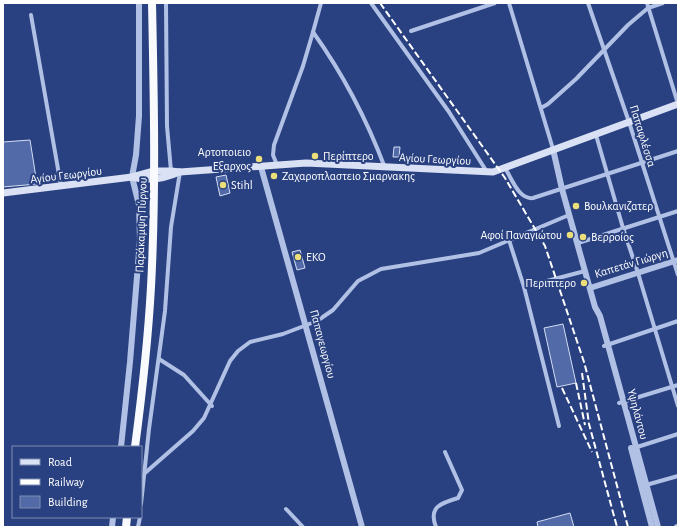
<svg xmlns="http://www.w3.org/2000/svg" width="681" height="530" font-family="'Alegreya Sans',sans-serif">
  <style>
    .building { fill: #526aa8; stroke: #d4ddf4 }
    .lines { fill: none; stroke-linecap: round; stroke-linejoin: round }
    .minor { stroke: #b1c0e5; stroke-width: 4 }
    .tertiary { stroke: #b1c0e5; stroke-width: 6 }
    .secondary { stroke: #dae1f5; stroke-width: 7 }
    .trunk { stroke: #f8fafe; stroke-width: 8 }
    .rail { stroke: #fff; stroke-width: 2; stroke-dasharray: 7 3; stroke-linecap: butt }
    .poi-dot { fill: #ecde78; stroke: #294180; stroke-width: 1.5 }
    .labels { text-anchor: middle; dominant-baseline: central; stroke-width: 4; stroke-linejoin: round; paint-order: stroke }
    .street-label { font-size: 12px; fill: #fff; stroke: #294180 }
    .poi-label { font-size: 12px; fill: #fff; stroke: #294180; text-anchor: start }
  </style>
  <rect width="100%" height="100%" fill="#294180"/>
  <g class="building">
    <path d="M30 140 37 184 3 187V142Z"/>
    <path d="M394 147H400L399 157H393Z"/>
    <path d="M226 175 230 193 220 196 216 177Z"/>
    <path d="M300 250 305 268 297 270 292 252Z"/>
    <path d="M563 324 576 383 557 387 544 328Z"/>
    <path d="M570 513 574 527H538L537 522Z"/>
  </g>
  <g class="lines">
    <g class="minor">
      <path d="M166 3 167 126 171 171"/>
      <path d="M371 3 449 112 487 172"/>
      <path d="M509 3 553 149"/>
      <path d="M588 3 629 122 678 275"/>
      <path d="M647 3 678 104"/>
      <path d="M31 15 61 186"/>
      <path d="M411 31 495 3"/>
      <path d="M313 32 321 3"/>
      <path d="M541 108 548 104 576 79 628 25 648 8 663 3"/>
      <path d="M596 135 623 228 638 273 678 406"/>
      <path d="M277 165 273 155 274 145 303 66 313 32C343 74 367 120 385 168"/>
      <path d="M505 168C512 179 519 200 533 198L678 151"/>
      <path d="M509 240 524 287 585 271"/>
      <path d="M578 243 678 211"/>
      <path d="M524 287 559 426"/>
      <path d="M604 346 678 321"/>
      <path d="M159 359 184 375 212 406"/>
      <path d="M619 403 678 385"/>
      <path d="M634 448 678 434"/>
      <path d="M145 473 193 431 204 418 230 361 238 351 250 342 283 334 317 321 333 310 358 281 381 269 479 253 569 215"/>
      <path d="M646 485 678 476"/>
      <path d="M141 504 149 429 165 311 171 227 180 172"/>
      <path d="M286 509 303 527"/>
      <path d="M138 527 140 517"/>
      <path d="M436 527C428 507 441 503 458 498L462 490 445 452"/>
    </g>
    <g class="tertiary">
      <path d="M553 149 562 189 595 307 600 316 658 527"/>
      <path d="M261 167 362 527"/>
      <path d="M590 288 678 260"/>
      <path d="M121 447 130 362 140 240 139 205 132 177 136 155 139 116V3"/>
      <path d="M631 448 652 527"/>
      <path d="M112 527 113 517"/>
      <path d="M677 527H678"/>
    </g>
    <g class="secondary">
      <path d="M132 177C148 181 164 179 179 172"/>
      <path d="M3 193 132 177 154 171H171L180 172 306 163 493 172 678 104"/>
    </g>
    <g class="trunk">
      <path d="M135 447C142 394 148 341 151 287 156 193 154 98 152 3"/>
      <path d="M126 527 127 517"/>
    </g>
    <g class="rail">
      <path d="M380 3 505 178 545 246 584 362 628 527"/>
      <path d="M582 373 589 424 617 527"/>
      <path d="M576 383 585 425"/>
      <path d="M562 388 592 452"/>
    </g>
  </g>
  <g class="poi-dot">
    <circle cx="315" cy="156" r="4"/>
    <circle cx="259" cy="159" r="4"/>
    <circle cx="274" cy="176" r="4"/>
    <circle cx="223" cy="185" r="4"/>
    <circle cx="576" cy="206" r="4"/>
    <circle cx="570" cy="235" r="4"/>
    <circle cx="583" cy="237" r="4"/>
    <circle cx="298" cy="257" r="4"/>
    <circle cx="584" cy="283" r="4"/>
  </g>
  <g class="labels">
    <g class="street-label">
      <text transform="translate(643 136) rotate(73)">Παπαφλέσσα</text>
      <text transform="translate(435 159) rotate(3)">Αγίου Γεωργίου</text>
      <text transform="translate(66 175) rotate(-7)">Αγίου Γεωργίου</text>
      <text transform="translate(141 225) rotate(-88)">Παράκαμψη Πύργου</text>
      <text transform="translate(631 263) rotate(-17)">Καπετάν Γιώργη</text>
      <text transform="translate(323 344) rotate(75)">Παπαγεωργίου</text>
      <text transform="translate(638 414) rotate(75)">Υψηλάντου</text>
    </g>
    <g class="poi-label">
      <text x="251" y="152" text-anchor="end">Αρτοποιειο<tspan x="251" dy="14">Εξαρχος</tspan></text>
      <text x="323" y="156">Περίπτερο</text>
      <text x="282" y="176">Ζαχαροπλαστειο Σμαρνακης</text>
      <text x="231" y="185">Stihl</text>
      <text x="584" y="206">Βουλκανιζατερ</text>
      <text x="562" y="235" text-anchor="end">Αφοί Παναγιώτου</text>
      <text x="591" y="237">Βερροίος</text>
      <text x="306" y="257">EKO</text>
      <text x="576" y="283" text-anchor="end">Περιπτερο</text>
    </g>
  </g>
  <rect width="681" height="530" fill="none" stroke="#ffffff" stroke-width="8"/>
  <rect x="12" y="446" width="130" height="72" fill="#294180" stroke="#7f8db3"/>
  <rect x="20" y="459" width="20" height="6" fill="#dae1f5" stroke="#7f8db3"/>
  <text x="48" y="466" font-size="12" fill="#ffffff">Road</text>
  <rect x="20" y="479" width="20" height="6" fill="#ffffff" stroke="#7f8db3"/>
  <text x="48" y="486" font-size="12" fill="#ffffff">Railway</text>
  <rect x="20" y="496" width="20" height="12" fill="#526aa8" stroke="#7f8db3"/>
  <text x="48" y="506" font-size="12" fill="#ffffff">Building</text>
</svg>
